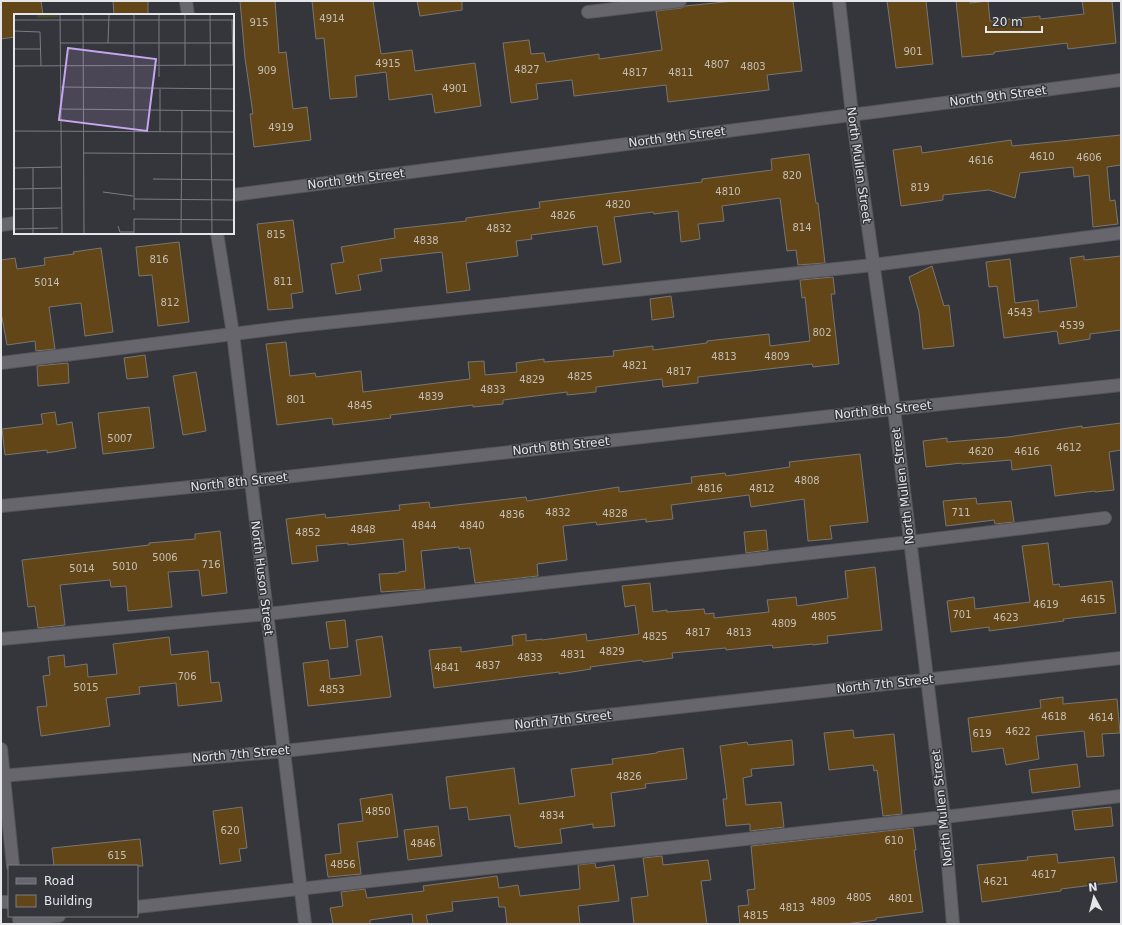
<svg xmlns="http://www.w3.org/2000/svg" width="1122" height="925" font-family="'DejaVu Sans',sans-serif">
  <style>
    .building { fill: #624618; stroke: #797570 }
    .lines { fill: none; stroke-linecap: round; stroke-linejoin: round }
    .minor-casing { stroke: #55555a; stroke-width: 14 }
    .minor { stroke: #66666c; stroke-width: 12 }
    .labels { text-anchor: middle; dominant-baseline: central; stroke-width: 3; stroke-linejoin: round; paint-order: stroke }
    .number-label { font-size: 10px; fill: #c4beb5 }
    .street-label { font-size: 12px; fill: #e5e6e9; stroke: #35363b }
    .inset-road { fill: none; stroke: #7b7c81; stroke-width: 1 }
    .view { fill: #c6a6f0; fill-opacity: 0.15; stroke: #c6a6f0; stroke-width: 2 }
    .inset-edge { fill: none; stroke: #e5e6e9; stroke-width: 2 }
  </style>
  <rect width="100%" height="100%" fill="#35363b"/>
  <g class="building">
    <path d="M1 1H41L43 15H15V37L1 39Z"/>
    <path d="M113 1H148V15H114Z"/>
    <path d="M240 1H275L279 53 286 52 293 109 307 107 311 140 254 147 250 114H253L245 58Z"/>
    <path d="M312 1H373L381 54 412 50 415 71 475 63 481 106 435 113 432 94 389 100 386 72 355 76 357 97 330 99 324 38 316 39Z"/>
    <path d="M417 1H462V10L420 16Z"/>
    <path d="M734 1H793L802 71 767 75 769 90 668 102 666 85 574 96 572 80 536 84 538 99 511 103 503 43 529 40 531 54 544 53 546 62 599 54V59L662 50 656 11 681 8 685 6Z"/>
    <path d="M887 1H926L933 64 896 68Z"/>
    <path d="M956 1H970V3L988 1 990 21 1040 16V19L1084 14 1082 1H1112L1116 43 1068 49 1067 43 994 52V54L962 57Z"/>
    <path d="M1121 135V165L1107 167 1110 201 1115 200 1118 224 1093 227 1089 175 1074 177 1073 167 1020 173 1015 198 989 190 943 195V200L901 206 893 150 921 146 922 153 1011 140 1012 146Z"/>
    <path d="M809 154 816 203H818L825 263 798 265 796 250 787 251 780 198 722 206 724 221 698 224 700 239 681 242 678 211 654 214 653 212 614 217 621 262 603 265 597 226 531 235 532 239 516 241 518 256 466 263 470 290 447 293 442 252 380 259 382 271 358 275 361 290 336 294 331 264 344 262 341 247 395 238 394 229 466 221V218L540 208 539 202 702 182V179L772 170 771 159Z"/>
    <path d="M293 220 303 292 291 294 293 308 268 310 257 224Z"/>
    <path d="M179 242 189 322 158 326 152 275 139 276 136 247Z"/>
    <path d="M101 248 113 332 85 336 81 303 49 307 55 349 36 351 35 341 7 345 2 317H1V260L15 258 17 269 45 265 44 258 74 254 73 252Z"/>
    <path d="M1084 256V260L1121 256V330L1090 334V339L1059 344 1057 331 1004 338 997 286 989 287 986 262 1010 259 1015 303 1038 300 1039 312 1077 307 1070 258Z"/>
    <path d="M932 266 944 306 949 305 954 346 923 349 919 312 909 277Z"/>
    <path d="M833 277 835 294H831L839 364 813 367 812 364 698 377V383L663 387 662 379 596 387V392L567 395V392L503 400V404L473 407V405L390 415 391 418 333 425 332 418 277 425 266 344 286 342 290 376 315 373 316 377 361 371 363 392 470 379 468 362 484 361 485 375 517 372 516 363 544 359V362L614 356 613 351 653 346V350L707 343V341L769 334 770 346 810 341 805 297 802 298 800 280Z"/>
    <path d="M671 296 674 317 652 320 650 299Z"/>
    <path d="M145 355 148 377 127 379 124 358Z"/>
    <path d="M68 363 69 383 38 386 37 366Z"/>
    <path d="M196 372 206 431 183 435 173 376Z"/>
    <path d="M149 407 154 448 103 454 98 413Z"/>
    <path d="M55 412 57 425 72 422 76 448 47 453V450L5 455 2 429 43 424 41 414Z"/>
    <path d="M1121 423V450L1109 452 1114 490 1095 492V491L1055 496 1051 465 1012 470 1011 460 962 464V463L926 467 923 441 947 438V442L1008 437 1082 426V428Z"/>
    <path d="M860 454 868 522 830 526 832 539 808 541 804 499 751 507 749 495 671 505 673 519 646 522V519L597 525 596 522 563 526 567 560 537 564 538 576 475 583 470 548 459 549V547L421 551 425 589 381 592 379 574 399 573V572L406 571 403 539 348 545V543L316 546 318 561 292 564 286 519 325 514 326 518 400 510 399 505 429 502 430 508 526 497 527 501 619 487V492L692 483 691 477 725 473 726 476 790 467 789 462Z"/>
    <path d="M976 498 977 504 1011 501 1014 522 995 524 994 520 946 526 943 501Z"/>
    <path d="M766 530 768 550 746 553 744 532Z"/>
    <path d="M220 531 227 593 202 596 199 570 168 572 172 607 128 611 126 586 111 587 110 580 60 585 65 625 38 628 35 606 28 607 22 560 149 545V543L195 539V534Z"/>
    <path d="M1048 543 1053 585 1059 584 1060 587 1112 581 1116 613 1063 619 1064 621 989 631V627L951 632 947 601 974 597 975 609 1030 602 1022 546Z"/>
    <path d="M875 567 882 630 827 636 828 643 813 645V644L773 648 772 645 726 650V648L672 653 673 658 643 662 642 660 590 667 591 669 559 674V672L434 688 429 650 461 647V652L513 645 512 636 526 634V641L542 639V640L586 634 587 641 639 634 635 605 625 607 622 586 650 583 653 612 667 610V612L704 609 705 614 714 613V618L769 612 767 600 796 597 797 606 848 598 845 571Z"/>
    <path d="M345 620 348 647 330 649 326 622Z"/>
    <path d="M382 636 391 697 308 706 303 663 328 660 330 679 361 675 356 640Z"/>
    <path d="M169 637 171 655 208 651 211 683 219 682 222 701 178 706 176 683 139 687 140 694 106 698 110 726 41 736 37 707 47 706 43 676 50 675 48 657 64 655 65 667 87 664 88 677 117 674 113 644Z"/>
    <path d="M1063 697V704L1117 699 1120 733 1102 734 1104 756 1087 757 1084 731 1036 736 1039 759 1006 765 1003 748 972 752 968 718 1041 708 1040 700Z"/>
    <path d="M853 730 854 738 894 734 902 814 883 816 877 770 874 771 873 765 829 770 824 733Z"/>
    <path d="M792 740 794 765 751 769 752 776 743 778 746 805 781 802 784 827 750 831V824L726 826 723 799H727L720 746 747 742 748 745Z"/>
    <path d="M683 748 687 779 645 784 646 788 611 793 615 826 593 828V824L560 829 562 843 518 848V846L515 847 510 815 469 820 467 807 450 809 446 777 514 768 519 804 575 796 571 769 613 764 612 759 657 753V752Z"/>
    <path d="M1077 764 1080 787 1032 793 1029 770Z"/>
    <path d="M392 794 398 837 357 842 361 874 328 877 325 855 341 853 338 824 363 821 360 799Z"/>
    <path d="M242 807 247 848 239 849 241 861 220 864 213 811Z"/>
    <path d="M1111 807 1113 826 1075 830 1072 811Z"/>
    <path d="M438 826 442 856 408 860 404 830Z"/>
    <path d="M913 828 916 850H914L923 912 876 918V920L845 924H740L738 906 749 905 747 890 755 889 751 846Z"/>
    <path d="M140 839 143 866H54L52 848Z"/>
    <path d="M1057 854 1058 863 1114 857 1117 882 1061 889V891L982 902 977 865 1028 860 1027 857Z"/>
    <path d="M662 856 663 865 708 860 711 880 701 881 707 924H634L631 898 648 896 643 858Z"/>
    <path d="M595 863 596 868 614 865 619 901 578 906 580 924H507L505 907H499L498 897 452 902 453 911 426 915 428 924H413L412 914 370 920V924H333L330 908 343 906 341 892 365 889 367 898 424 891 423 886 497 876 499 888 518 885 520 896 580 889 578 865Z"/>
  </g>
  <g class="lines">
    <g class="minor-casing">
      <g id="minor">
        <path d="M186 1 188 15"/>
        <path d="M839 1 852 114 894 409 944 817 953 924"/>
        <path d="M588 12 680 1"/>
        <path d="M233 195 1121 80"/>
        <path d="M1 225 15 223"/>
        <path d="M217 233 233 334 305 924"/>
        <path d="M1 363 297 326 873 265 1121 233"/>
        <path d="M1 506 250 481 894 409 1121 385"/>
        <path d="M1 639 267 614 910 542 1105 518"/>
        <path d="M1 749 13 866"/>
        <path d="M1 776 284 751 1121 658"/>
        <path d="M1 902H9"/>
        <path d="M137 907 944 817 1121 796"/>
        <path d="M19 920 59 916"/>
      </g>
    </g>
    <use href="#minor" class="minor"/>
  </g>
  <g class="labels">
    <g class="number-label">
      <text x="332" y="18">4914</text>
      <text x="259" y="22">915</text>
      <text x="913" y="51">901</text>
      <text x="388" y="63">4915</text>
      <text x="717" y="64">4807</text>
      <text x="753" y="66">4803</text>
      <text x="527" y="69">4827</text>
      <text x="267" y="70">909</text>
      <text x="635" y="72">4817</text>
      <text x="681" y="72">4811</text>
      <text x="455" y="88">4901</text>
      <text x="281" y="127">4919</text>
      <text x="1042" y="156">4610</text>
      <text x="1089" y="157">4606</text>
      <text x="981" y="160">4616</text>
      <text x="792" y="175">820</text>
      <text x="920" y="187">819</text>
      <text x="728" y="191">4810</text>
      <text x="618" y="204">4820</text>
      <text x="563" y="215">4826</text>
      <text x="802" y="227">814</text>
      <text x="499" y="228">4832</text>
      <text x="276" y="234">815</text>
      <text x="426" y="240">4838</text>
      <text x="159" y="259">816</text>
      <text x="283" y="281">811</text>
      <text x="47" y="282">5014</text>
      <text x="170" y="302">812</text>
      <text x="1020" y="312">4543</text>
      <text x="1072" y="325">4539</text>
      <text x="822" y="332">802</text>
      <text x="724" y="356">4813</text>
      <text x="777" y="356">4809</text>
      <text x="635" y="365">4821</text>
      <text x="679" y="371">4817</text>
      <text x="580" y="376">4825</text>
      <text x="532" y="379">4829</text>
      <text x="493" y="389">4833</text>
      <text x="431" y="396">4839</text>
      <text x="296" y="399">801</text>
      <text x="360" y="405">4845</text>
      <text x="120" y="438">5007</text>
      <text x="1069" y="447">4612</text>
      <text x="981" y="451">4620</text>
      <text x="1027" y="451">4616</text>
      <text x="807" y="480">4808</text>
      <text x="710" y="488">4816</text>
      <text x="762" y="488">4812</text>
      <text x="558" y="512">4832</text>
      <text x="961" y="512">711</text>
      <text x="615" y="513">4828</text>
      <text x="512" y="514">4836</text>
      <text x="424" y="525">4844</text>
      <text x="472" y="525">4840</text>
      <text x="363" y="529">4848</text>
      <text x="308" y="532">4852</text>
      <text x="165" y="557">5006</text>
      <text x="211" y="564">716</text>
      <text x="125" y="566">5010</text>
      <text x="82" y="568">5014</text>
      <text x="1093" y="599">4615</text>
      <text x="1046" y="604">4619</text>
      <text x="962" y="614">701</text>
      <text x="824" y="616">4805</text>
      <text x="1006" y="617">4623</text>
      <text x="784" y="623">4809</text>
      <text x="698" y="632">4817</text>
      <text x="739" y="632">4813</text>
      <text x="655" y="636">4825</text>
      <text x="612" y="651">4829</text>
      <text x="573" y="654">4831</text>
      <text x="530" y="657">4833</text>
      <text x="488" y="665">4837</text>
      <text x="447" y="667">4841</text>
      <text x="187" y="676">706</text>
      <text x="86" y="687">5015</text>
      <text x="332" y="689">4853</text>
      <text x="1054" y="716">4618</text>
      <text x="1101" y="717">4614</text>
      <text x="1018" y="731">4622</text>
      <text x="982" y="733">619</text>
      <text x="629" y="776">4826</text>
      <text x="378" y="811">4850</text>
      <text x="552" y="815">4834</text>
      <text x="230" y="830">620</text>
      <text x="894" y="840">610</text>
      <text x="423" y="843">4846</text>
      <text x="117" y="855">615</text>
      <text x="343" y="864">4856</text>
      <text x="1044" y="874">4617</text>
      <text x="996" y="881">4621</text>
      <text x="859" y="897">4805</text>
      <text x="901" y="898">4801</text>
      <text x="823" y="901">4809</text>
      <text x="792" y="907">4813</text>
      <text x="756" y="915">4815</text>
    </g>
    <g class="street-label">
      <text transform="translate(998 96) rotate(-7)">North 9th Street</text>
      <text transform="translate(677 137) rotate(-7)">North 9th Street</text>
      <text transform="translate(859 165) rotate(82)">North Mullen Street</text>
      <text transform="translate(356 179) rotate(-7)">North 9th Street</text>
      <text transform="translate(883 410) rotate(-6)">North 8th Street</text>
      <text transform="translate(561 446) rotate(-6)">North 8th Street</text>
      <text transform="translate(239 482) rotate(-6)">North 8th Street</text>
      <text transform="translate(903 486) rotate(-97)">North Mullen Street</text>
      <text transform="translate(262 578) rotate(83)">North Huson Street</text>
      <text transform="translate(885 684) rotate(-6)">North 7th Street</text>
      <text transform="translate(563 720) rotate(-6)">North 7th Street</text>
      <text transform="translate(241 754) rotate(-5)">North 7th Street</text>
      <text transform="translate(942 808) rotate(-96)">North Mullen Street</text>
    </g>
  </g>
  <g transform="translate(14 14)">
    <rect width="220" height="220" fill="#35363b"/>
    <path d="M23 0H44V3L23 4Z" fill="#434a26"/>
    <path class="inset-road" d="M46 0 48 220M69 0 70 220M120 0V196M171 0V51M196 0 198 220M0 6H220M218 6 219 51M0 17 26 18 27 52M46 29H220M94 29 95 0M0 35H27M0 52 220 51M145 63V0M47 73 220 75M146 75V117M47 95 220 97M0 117 220 118M69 139 220 140M0 154 47 153M19 154V220M139 165 220 166M0 175 48 174M89 178 119 182M120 185 220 186M0 195 47 194M104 212 106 218H120M0 215 44 214M120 220V205L220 206M167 220 168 96"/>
    <path class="view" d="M54 34 142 45 133 117 45 106Z"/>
    <rect width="220" height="220" class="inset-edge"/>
  </g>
  <rect width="1122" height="925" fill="none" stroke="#e5e6e9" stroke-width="4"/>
  <rect x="8" y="865" width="130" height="52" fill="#35363b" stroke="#7b7c81"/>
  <rect x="16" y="878" width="20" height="6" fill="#66666c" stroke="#7b7c81"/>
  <text x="44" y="885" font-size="12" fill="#e5e6e9">Road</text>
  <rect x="16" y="895" width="20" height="12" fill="#624618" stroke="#7b7c81"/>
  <text x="44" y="905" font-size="12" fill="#e5e6e9">Building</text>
  <g transform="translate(1094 897) rotate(353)" stroke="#35363b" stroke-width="3" paint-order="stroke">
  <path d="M0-3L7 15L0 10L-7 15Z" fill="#e5e6e9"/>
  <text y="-6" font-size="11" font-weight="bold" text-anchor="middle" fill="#e5e6e9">N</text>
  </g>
  <path d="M986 26v6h56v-6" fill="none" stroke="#e5e6e9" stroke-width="2"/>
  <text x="992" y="26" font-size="12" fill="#e5e6e9" stroke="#35363b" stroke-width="3" paint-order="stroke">20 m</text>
</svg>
